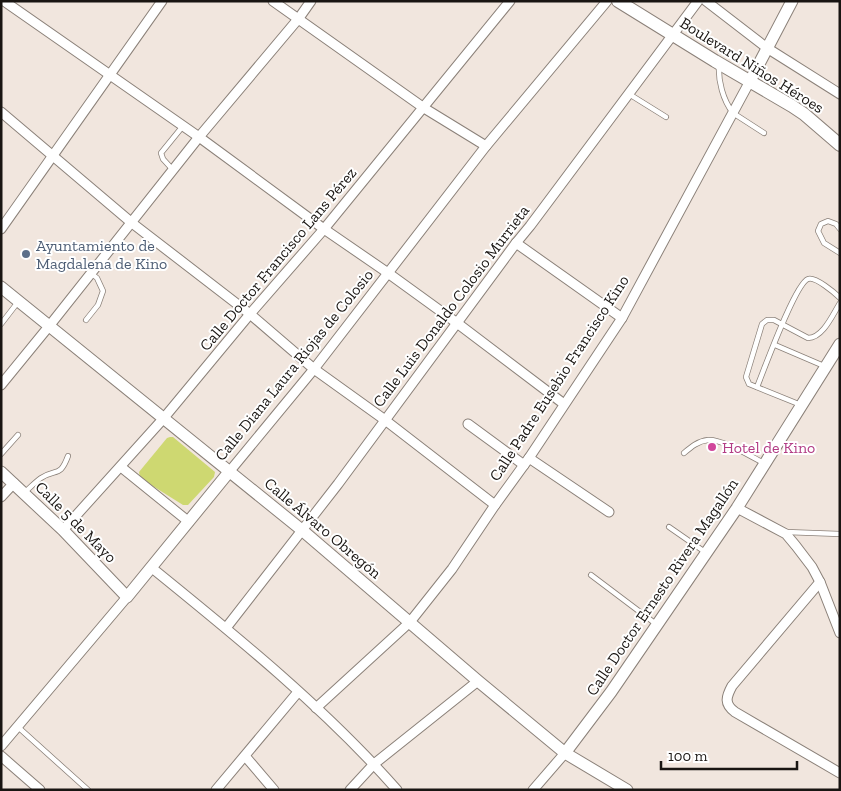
<svg xmlns="http://www.w3.org/2000/svg" width="841" height="791" font-family="'Zilla Slab',serif">
  <style>
    .green { fill: #ced871 }
    .lines { fill: none; stroke-linecap: round; stroke-linejoin: round }
    .lane-casing { stroke: #8b8179; stroke-width: 6 }
    .street-casing { stroke: #8b8179; stroke-width: 11 }
    .secondary-casing { stroke: #8b8179; stroke-width: 13 }
    .primary-casing { stroke: #8b8179; stroke-width: 14 }
    .lane { stroke: #fff; stroke-width: 4.5 }
    .street { stroke: #fff; stroke-width: 9 }
    .secondary { stroke: #fff; stroke-width: 11 }
    .primary { stroke: #fff; stroke-width: 12 }
    .service-dot { fill: #5c6f8a; stroke: #fff; stroke-width: 2 }
    .hotel-dot { fill: #d1479c; stroke: #fff; stroke-width: 2 }
    .labels { text-anchor: middle; dominant-baseline: central; stroke-width: 4; stroke-linejoin: round; paint-order: stroke }
    .street-label { font-size: 16px; fill: #191512; stroke: #fff }
    .service-label { font-size: 16px; fill: #4e5e75; stroke: #fff; text-anchor: start }
    .hotel-label { font-size: 16px; fill: #b23c85; stroke: #fff; text-anchor: start }
  </style>
  <rect width="100%" height="100%" fill="#f1e6de"/>
  <path class="green" d="M170 437H173L215 472 214 477 188 505H183L140 478 139 472 167 438Z"/>
  <g class="lines">
    <g class="lane-casing">
      <g id="lane">
        <path d="M719 65C718 81 723 100 733 113L764 133"/>
        <path d="M629 94 666 117"/>
        <path d="M173 170 163 159 161 153 183 126"/>
        <path d="M840 229 836 224 828 221 821 224 818 231 824 243 840 253"/>
        <path d="M86 320 98 305 103 291 97 278 92 274"/>
        <path d="M1 324 18 302"/>
        <path d="M775 345 824 366"/>
        <path d="M757 387C764 370 795 284 808 279 815 276 835 293 840 298"/>
        <path d="M801 405 749 384 746 377 762 324 767 320H774L808 338C823 338 833 314 840 303"/>
        <path d="M684 453C691 447 698 441 708 440 723 439 751 457 764 463"/>
        <path d="M1 454 18 435"/>
        <path d="M25 492C30 488 35 482 41 478 56 468 60 478 68 456"/>
        <path d="M669 527 705 552"/>
        <path d="M786 532 840 534"/>
        <path d="M591 575 656 624"/>
        <path d="M18 727 88 790"/>
      </g>
    </g>
    <g class="street-casing">
      <g id="street">
        <path d="M4 1 199 137 324 229 388 273 457 323 564 404"/>
        <path d="M273 1 424 108 486 146"/>
        <path d="M706 1 767 48 840 94"/>
        <path d="M1 112 132 223 250 314 314 369 385 420 495 505"/>
        <path d="M1 229 162 1"/>
        <path d="M516 243 622 318"/>
        <path d="M1 385 50 325 199 137 299 18 311 1"/>
        <path d="M468 424 524 465"/>
        <path d="M529 458 609 512"/>
        <path d="M121 467 189 522"/>
        <path d="M229 472 314 369 486 146 607 1"/>
        <path d="M1 497 14 483"/>
        <path d="M737 508 786 534 796 546 812 567 820 582 840 633"/>
        <path d="M63 530 163 419 250 314 324 229 510 1"/>
        <path d="M152 568C236 636 326 709 397 790"/>
        <path d="M820 582 732 686C726 697 724 704 735 712L840 773"/>
        <path d="M226 628 338 484 516 243 530 226 698 1"/>
        <path d="M316 708 410 622 452 569 495 505 529 458 622 318 750 81"/>
        <path d="M1 746 127 597"/>
        <path d="M1 756 40 790"/>
        <path d="M245 756 274 790"/>
        <path d="M216 790 298 692"/>
        <path d="M350 790 374 764 478 681"/>
        <path d="M533 790 565 753"/>
      </g>
    </g>
    <g class="secondary-casing">
      <g id="secondary">
        <path d="M750 81 792 1"/>
        <path d="M1 287 303 531 478 681 565 753 627 790"/>
        <path d="M1 472 63 530 127 597 229 472"/>
        <path d="M565 753 611 692 737 508 840 344"/>
      </g>
    </g>
    <g class="primary-casing">
      <path id="primary" d="M618 1 715 61 792 106 804 114 840 145"/>
    </g>
    <use href="#lane" class="lane"/>
    <use href="#street" class="street"/>
    <use href="#secondary" class="secondary"/>
    <use href="#primary" class="primary"/>
  </g>
  <circle class="service-dot" cx="26" cy="254" r="5"/>
  <circle class="hotel-dot" cx="712" cy="447" r="5"/>
  <g class="labels">
    <g class="street-label">
      <text transform="translate(752 65) rotate(32)">Boulevard Niños Héroes</text>
      <text transform="translate(278 259) rotate(-50)">Calle Doctor Francisco Lans Pérez</text>
      <text transform="translate(451 306) rotate(-53)">Calle Luis Donaldo Colosio Murrieta</text>
      <text transform="translate(294 365) rotate(-51)">Calle Diana Laura Riojas de Colosio</text>
      <text transform="translate(559 378) rotate(-57)">Calle Padre Eusebio Francisco Kino</text>
      <text transform="translate(76 522) rotate(45)">Calle 5 de Mayo</text>
      <text transform="translate(323 528) rotate(40)">Calle Álvaro Obregón</text>
      <text transform="translate(662 587) rotate(-56)">Calle Doctor Ernesto Rivera Magallón</text>
    </g>
    <g class="service-label">
      <text x="36" y="245">Ayuntamiento de<tspan x="36" dy="18">Magdalena de Kino</tspan></text>
    </g>
    <g class="hotel-label">
      <text x="722" y="447">Hotel de Kino</text>
    </g>
  </g>
  <rect width="841" height="791" fill="none" stroke="#191512" stroke-width="5"/>
  <path d="M661 761v8h136v-8" fill="none" stroke="#191512" stroke-width="2.5"/>
  <text x="668" y="761" font-size="15" fill="#191512" stroke="#ffffff" stroke-width="4" paint-order="stroke">100 m</text>
</svg>
